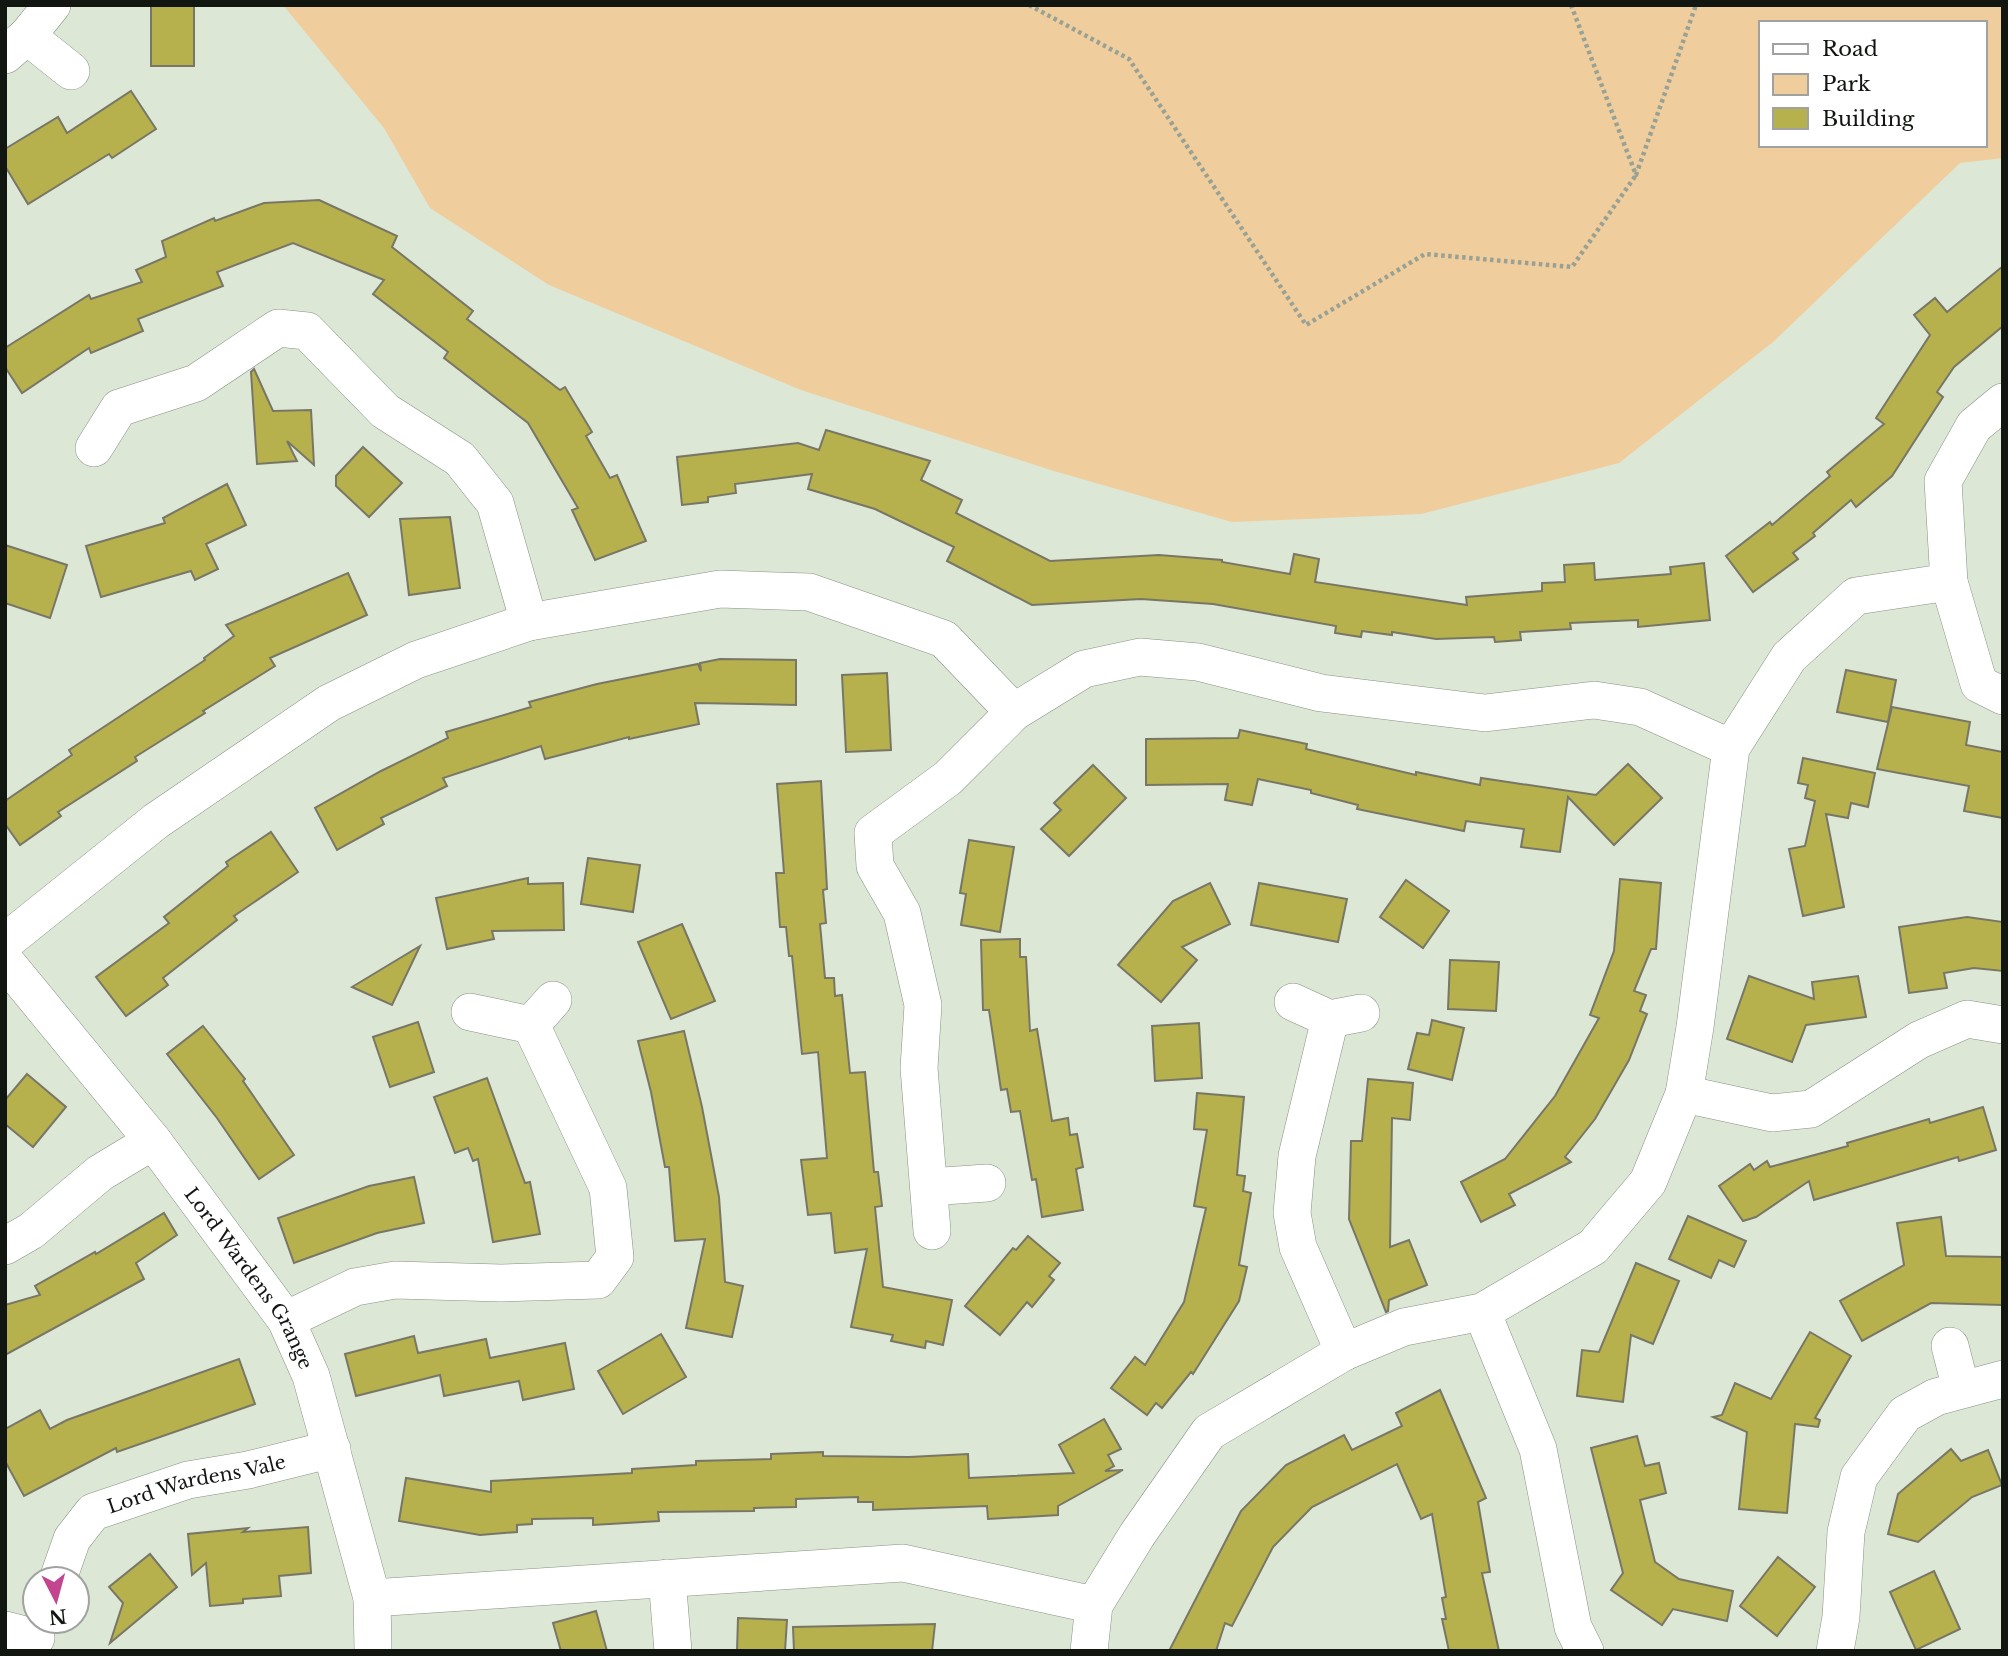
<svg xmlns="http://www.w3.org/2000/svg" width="2008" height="1656" font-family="'Libre Baskerville',serif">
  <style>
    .green { fill: #efcd9c; fill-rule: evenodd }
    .building { fill: #b7b14d; stroke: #787766; stroke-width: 2 }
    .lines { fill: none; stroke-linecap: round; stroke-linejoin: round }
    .minor-casing { stroke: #889283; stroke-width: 38 }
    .path { stroke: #98a194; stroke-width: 4.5; stroke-dasharray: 3.5 3.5; stroke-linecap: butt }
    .minor { stroke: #fff; stroke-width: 37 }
    .labels { text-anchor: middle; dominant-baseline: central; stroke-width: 5; stroke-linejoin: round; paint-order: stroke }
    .street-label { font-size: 19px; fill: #121611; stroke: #fff }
  </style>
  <rect width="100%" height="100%" fill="#dce7d6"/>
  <path class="green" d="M283 5H2003V158L1960 163 1773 342 1619 463 1421 514 1232 522 1054 471 801 390 549 285 430 208 384 128ZM1761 23H1985V145H1761Z"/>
  <g class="building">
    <rect x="151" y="5" width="43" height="61"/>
    <path d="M131 91 156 129 112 158 109 154 28 204 5 166V149L58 117 67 133Z"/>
    <path d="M319 200 397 236 392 247 473 311 467 319 560 390 565 387 592 432 586 436 610 478 617 475 646 541 595 560 572 510 578 508 528 423 444 358 448 352 373 294 384 280 293 243 217 272 223 286 138 319 143 331 91 353 89 348 22 393 5 367V348L89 295 91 299 142 282 136 270 166 257 162 241 214 218 215 221 264 203Z"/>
    <path d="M2003 266V326L1954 367 1937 392 1943 397 1892 476 1856 507 1851 500 1813 533 1815 536 1793 553 1798 559 1753 592 1726 556 1770 522 1772 525 1830 476 1827 472 1884 424 1876 418 1930 335 1914 315 1935 298 1947 312Z"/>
    <path d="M254 369 273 411 311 410 314 465 287 441 297 461 257 464 251 372Z"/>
    <path d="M826 430 930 461 921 480 962 500 956 513 1050 561 1159 555 1222 560V562L1290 574 1294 554 1319 559 1315 582 1467 605 1466 597 1542 591V583L1565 582 1564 565 1594 563 1595 580 1671 574 1670 567 1704 563 1710 620 1638 627V620L1570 623 1571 629 1520 632 1521 640 1495 642 1494 637 1436 639 1392 632V635L1362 631 1361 637 1335 633 1336 626 1213 604 1141 599 1032 605 947 561 954 547 875 509 808 489 812 474 735 484 736 493 708 497V502L682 505 677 457 798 443 819 450Z"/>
    <path d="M363 447 402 483 369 517 336 486V476Z"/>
    <path d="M227 484 246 525 206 544 218 569 195 580 191 571 101 597 86 546 165 523 163 518Z"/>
    <path d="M450 517 460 588 409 595 400 519Z"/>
    <path d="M5 545 67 565 50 618 5 603Z"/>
    <path d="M348 573 367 615 270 658 275 666 203 711 205 713 135 757 137 761 58 812 61 816 20 845 5 824V801L72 755 69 750 205 660 204 658 234 636 226 625Z"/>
    <path d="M720 659 796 660V705L695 703 699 724 629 739V737L545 759 541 746 443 778 447 786 381 818 384 824 337 850 315 808 381 771 448 738 446 732 531 707 529 702 597 684 698 664 701 671 700 663Z"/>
    <path d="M1846 670 1896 680 1888 722 1837 712Z"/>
    <path d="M887 673 891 750 846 752 842 675Z"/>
    <path d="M1892 707 1970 722 1966 745 2003 752V818L1964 811 1969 786 1877 769Z"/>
    <path d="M1240 730 1307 744 1306 749 1416 775V772L1480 785 1481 778 1596 795 1628 764 1662 798 1614 845 1568 797 1560 852 1521 847 1524 829 1466 821 1464 831 1357 809 1358 805 1311 793V790L1258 779 1252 805 1225 800 1228 784 1146 785V739L1238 738Z"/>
    <path d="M1803 758 1875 773 1868 807 1851 803 1848 818 1826 814 1844 907 1803 916 1789 849 1805 846 1815 801 1805 798 1808 785 1798 783Z"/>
    <path d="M1093 765 1126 798 1069 856 1041 829 1061 810 1054 803Z"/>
    <path d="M821 781 827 889 823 890 826 923 820 924 825 978H834L835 996 842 995 850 1073 865 1072 874 1172H878L882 1206 875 1207 883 1287 952 1300 943 1345 926 1341 925 1348 891 1341 893 1335 851 1327 867 1249 835 1253 831 1213 808 1215 801 1160 827 1158 818 1052 802 1054 792 956H789L786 927H780L776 873H784L777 784Z"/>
    <path d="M271 832 298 872 234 916 237 920 163 978 168 985 126 1016 96 977 169 923 164 917 228 866 226 862Z"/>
    <path d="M969 840 1014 847 1000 932 961 925 966 894 960 893Z"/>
    <path d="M588 858 640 865 633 912 581 904Z"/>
    <path d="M528 878V884L563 883 564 930 492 931 494 939 447 949 436 898Z"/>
    <path d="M1620 879 1661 883 1656 949H1651L1634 991 1646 995 1640 1011 1647 1014 1629 1060 1595 1119 1565 1157 1571 1162 1509 1194 1515 1205 1481 1222 1461 1182 1505 1159 1555 1096 1599 1018 1590 1015 1614 951Z"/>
    <path d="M1406 880 1449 911 1423 948 1380 917Z"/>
    <path d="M1210 883 1230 924 1182 947 1197 960 1161 1002 1118 965 1173 901Z"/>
    <path d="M1259 883 1347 899 1338 942 1251 925Z"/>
    <path d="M1967 917 2003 922V971L1974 968 1944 973 1947 988 1909 993 1899 927Z"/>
    <path d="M682 924 715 1001 671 1019 638 942Z"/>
    <path d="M1020 939V957H1026L1030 1031 1037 1029 1052 1121 1068 1118 1070 1135 1077 1134 1083 1167 1076 1169 1083 1210 1042 1217 1036 1179 1032 1180 1020 1111 1011 1112 1007 1089 1001 1090 989 1010H983L981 940Z"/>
    <path d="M420 946 392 1005 352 987Z"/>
    <path d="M1450 960 1499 962 1496 1011 1448 1009Z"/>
    <path d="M1749 976 1814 999 1812 982 1858 976 1866 1017 1806 1025 1792 1062 1727 1039Z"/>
    <path d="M1432 1020 1464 1028 1452 1080 1408 1069 1417 1033 1429 1035Z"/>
    <path d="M418 1022 434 1072 390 1087 373 1037Z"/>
    <path d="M1199 1023 1202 1078 1155 1081 1152 1026Z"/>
    <path d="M203 1026 245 1079 243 1081 294 1155 259 1179 217 1118 167 1054Z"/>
    <path d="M684 1031 702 1107 719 1197 725 1282 743 1286 732 1337 686 1328 705 1239 675 1241 669 1167H665L651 1092 638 1041Z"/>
    <path d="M27 1074 66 1107 33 1147 5 1124V1100Z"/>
    <path d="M487 1078 525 1183 530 1182 540 1234 493 1242 478 1159 473 1161 468 1148 455 1153 434 1097Z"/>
    <path d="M1368 1079 1413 1083 1410 1120 1392 1118 1390 1247 1409 1240 1427 1285 1389 1300 1388 1311 1386 1312 1349 1219 1351 1141H1362Z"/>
    <path d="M1197 1093 1244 1097 1237 1175 1245 1176 1243 1191 1251 1193 1239 1265 1247 1267 1239 1301 1193 1374 1191 1372 1162 1408 1156 1403 1147 1415 1111 1388 1135 1357 1145 1365 1184 1302 1206 1208 1194 1206 1207 1130 1194 1129Z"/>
    <path d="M1983 1107 1996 1150 1959 1161 1958 1157 1814 1200 1809 1181 1756 1217 1743 1221 1719 1186 1750 1164 1754 1170 1767 1161 1770 1167 1848 1146 1847 1143 1929 1119 1930 1123Z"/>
    <path d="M414 1177 424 1223 377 1233 294 1263 278 1218 369 1186Z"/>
    <path d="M164 1213 177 1235 136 1263 144 1279 5 1355V1305L40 1295 35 1286 95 1252 96 1254Z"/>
    <path d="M1688 1216 1746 1241 1734 1267 1719 1260 1711 1278 1669 1259Z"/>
    <path d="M1941 1217 1946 1256 2003 1257V1305L1931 1303 1862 1341 1840 1301 1904 1265 1897 1223Z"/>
    <path d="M1028 1236 1060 1263 1049 1276 1054 1280 1032 1307 1027 1302 1000 1335 965 1306 1013 1248 1016 1250Z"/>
    <path d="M1636 1263 1679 1281 1653 1344 1631 1335 1623 1402 1577 1396 1582 1350 1599 1352Z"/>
    <path d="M1810 1332 1851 1356 1815 1418 1820 1420 1818 1427 1795 1424 1787 1513 1739 1509 1747 1432 1713 1417 1722 1415 1735 1383 1771 1399Z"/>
    <path d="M661 1334 686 1377 623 1414 598 1371Z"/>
    <path d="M414 1336 418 1353 486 1339 490 1358 565 1343 574 1389 523 1400 519 1381 444 1396 440 1375 356 1396 345 1354Z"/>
    <path d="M239 1359 255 1404 117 1452 116 1448 24 1496 5 1461V1429L40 1410 50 1429 67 1420Z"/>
    <path d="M1440 1390 1486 1498 1478 1502 1490 1572 1482 1573 1499 1651H1449L1442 1619H1446L1442 1598 1446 1597 1432 1514 1421 1519 1397 1464 1312 1507 1273 1547 1232 1626 1225 1623 1216 1651H1169L1241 1511 1286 1465 1344 1435 1352 1450 1402 1426 1396 1413Z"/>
    <path d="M1104 1419 1121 1449 1108 1455 1114 1466 1105 1471 1123 1470 1058 1506V1515L988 1519 987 1506 873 1510V1502H858V1497L796 1499V1507L754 1508V1511L658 1512 659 1521 593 1525V1518L532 1519V1524L517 1525V1532L480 1535 399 1521 406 1478 491 1492V1481L632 1473V1469L696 1465V1461L771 1459V1454L823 1452V1456L909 1457 968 1454 969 1478 1074 1473 1059 1445Z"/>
    <path d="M1637 1436 1645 1466 1659 1463 1666 1493 1640 1500 1655 1562 1679 1579 1733 1591 1727 1621 1673 1609 1662 1625 1611 1590 1623 1573 1591 1448Z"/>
    <path d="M1951 1449 1961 1461 1988 1450 2002 1485 1972 1497 1918 1542 1888 1534 1898 1494Z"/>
    <path d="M308 1527 311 1573 279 1576 281 1596 243 1599V1603L210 1606 206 1563 192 1575 188 1534 248 1528 243 1532Z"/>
    <path d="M150 1554 177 1587 110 1643 123 1603 109 1587Z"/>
    <path d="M1778 1557 1815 1587 1777 1636 1740 1606Z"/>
    <path d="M1934 1571 1960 1629 1916 1650 1890 1592Z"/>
    <path d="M596 1611 607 1651H561L553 1623Z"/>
    <path d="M738 1618 787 1620 785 1651H737Z"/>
    <path d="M935 1624 932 1651H794L793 1627Z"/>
  </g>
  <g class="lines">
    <g class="minor-casing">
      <g id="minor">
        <path d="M27 36 71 71"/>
        <path d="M5 55 27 36 52 5"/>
        <path d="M2003 402 1974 426 1943 481 1949 582 1979 684 2003 696"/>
        <path d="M94 448 119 408 196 383 278 328 307 331 385 411 460 459 495 503 529 622"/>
        <path d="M5 942 156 821 329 703 416 660 529 622 720 589 809 592 944 639 1014 712"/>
        <path id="s1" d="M5 961 153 1141 286 1320 311 1376 372 1598 373 1651"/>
        <path d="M1293 1002 1330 1019 1361 1013"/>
        <path d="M470 1012 531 1025 553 1000"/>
        <path d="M1330 1019 1297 1156 1292 1213 1298 1247 1344 1352"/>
        <path d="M1684 1094 1772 1113 1811 1109 1919 1040 1967 1019 2003 1025"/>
        <path d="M929 1187 987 1183"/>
        <path d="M932 1231 919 1068 923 1005 902 913 875 866 873 833 948 778 1014 712 1084 669 1140 657 1198 662 1321 693 1485 713 1594 700 1640 707 1731 748"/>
        <path d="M5 1246 31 1231 100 1173 153 1141"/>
        <path d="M1482 1312 1538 1449 1573 1627 1585 1651"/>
        <path d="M286 1320 355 1287 395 1280 501 1283 598 1280 615 1257 608 1188 531 1025"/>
        <path d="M1950 1346 1961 1389"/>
        <path d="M667 1578 673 1651"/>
        <path id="s2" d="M58 1579 72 1539 93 1512 188 1480 248 1470 332 1449"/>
        <path d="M372 1598 903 1563 1094 1605"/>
        <path d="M5 1630 36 1638"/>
        <path d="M1089 1651 1094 1605 1137 1535 1209 1432 1344 1352 1404 1327 1482 1312 1593 1247 1648 1182 1684 1094 1695 1027 1731 748 1789 657 1856 596 1949 582"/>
        <path d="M1835 1651 1841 1617 1846 1532 1859 1477 1905 1414 1936 1397 2003 1379"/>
      </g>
    </g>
    <g class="path">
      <path d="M1029 5 1129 59 1306 325 1425 254 1572 267 1636 175"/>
      <path d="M1571 5 1636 175 1696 5"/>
    </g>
    <use href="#minor" class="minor"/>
  </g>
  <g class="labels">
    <g class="street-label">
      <text stroke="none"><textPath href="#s1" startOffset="401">Lord Wardens Grange</textPath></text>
      <text stroke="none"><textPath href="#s2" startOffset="184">Lord Wardens Vale</textPath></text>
    </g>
  </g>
  <rect width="2008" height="1656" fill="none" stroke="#121611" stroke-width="14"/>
  <rect x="1759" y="21" width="228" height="126" fill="#ffffff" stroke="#a0a2a0" stroke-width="2"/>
  <rect x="1773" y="44" width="35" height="10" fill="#ffffff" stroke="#a0a2a0" stroke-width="2"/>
  <text x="1822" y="56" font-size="21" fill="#121611">Road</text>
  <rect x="1773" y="74" width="35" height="21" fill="#efcd9c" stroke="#a0a2a0" stroke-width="2"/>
  <text x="1822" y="91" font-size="21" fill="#121611">Park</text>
  <rect x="1773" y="108" width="35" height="21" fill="#b7b14d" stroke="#a0a2a0" stroke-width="2"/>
  <text x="1822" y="126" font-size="21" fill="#121611">Building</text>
  <g transform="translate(56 1600) rotate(174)"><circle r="33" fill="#ffffff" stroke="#a0a2a0" stroke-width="2"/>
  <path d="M0-5L12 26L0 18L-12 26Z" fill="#c3448f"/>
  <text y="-10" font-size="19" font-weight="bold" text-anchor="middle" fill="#121611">N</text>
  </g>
</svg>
